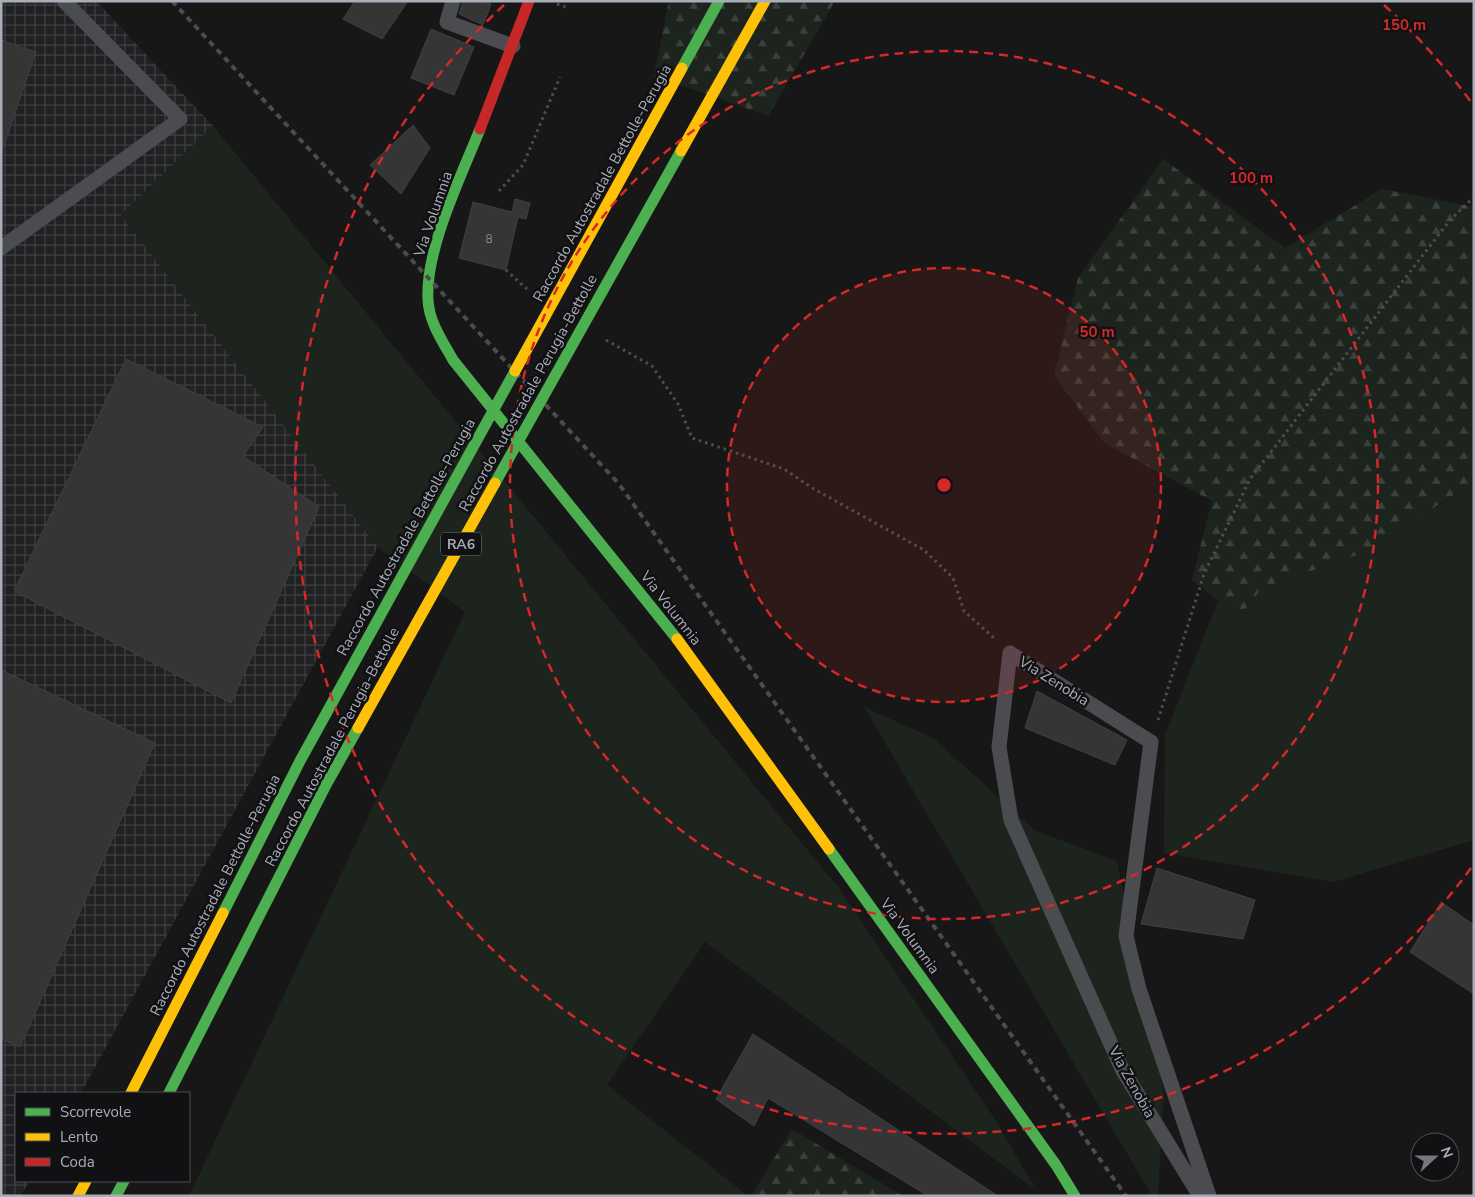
<svg xmlns="http://www.w3.org/2000/svg" width="1475" height="1197" font-family="'Nunito Sans',sans-serif">
  <style>
    .industrial { fill: url(#industrial-grid) }
    .grass { fill: #1d241e }
    .forest { fill: url(#forest-firs) }
    .building { fill: #353536; stroke: #3f4043 }
    .lines { fill: none; stroke-linecap: round; stroke-linejoin: round }
    .path { stroke: #4d4e52; stroke-width: 3; stroke-dasharray: 2.5 4; stroke-linecap: butt }
    .lane { stroke: #4b4c50; stroke-width: 15 }
    .fast { stroke: #4caf50; stroke-width: 11 }
    .slow { stroke: #ffc107; stroke-width: 11 }
    .jam { stroke: #c62828; stroke-width: 11 }
    .rail { stroke: #4b4c4f; stroke-width: 4; stroke-dasharray: 6 5; stroke-linecap: butt }
    .fast-bridge { stroke: #4caf50; stroke-width: 11 }
    .slow-bridge { stroke: #ffc107; stroke-width: 11 }
    .ring { fill: none; stroke: #d62828; stroke-width: 2.5; stroke-dasharray: 9 6 }
    .labels { text-anchor: middle; dominant-baseline: central; stroke-width: 5; stroke-linejoin: round; paint-order: stroke }
    .number-label { font-size: 12px; fill: #8b8f98 }
    .shield { fill: #111113; stroke: #7b7e86; stroke-width: 1 }
    .shield-label { font-size: 14px; font-weight: bold; fill: #a8adb8 }
    .street-label { font-size: 15px; fill: #a8adb8; stroke: #111113 }
    .centre { fill: #d62828; stroke: #111113; stroke-width: 2.5 }
    .ring-label { font-size: 15px; text-anchor: middle; font-weight: bold; fill: #d62828; stroke: #111113; stroke-width: 5; stroke-linejoin: round; paint-order: stroke }
  </style>
  <defs>
    <pattern id="industrial-grid" width="8" height="8" patternUnits="userSpaceOnUse" patternTransform="scale(1.25)"><rect width="8" height="8" fill="#212123"/><path d="M0 4h8M4 0v8" fill="none" stroke="#3e3f41"/></pattern>
    <pattern id="forest-firs" width="22" height="20" patternUnits="userSpaceOnUse" patternTransform="scale(1.25)"><rect width="22" height="20" fill="#1d241e"/><path d="M5 1l3.5 6h-7zM16 11l3.5 6h-7z" fill="#3b413d"/></pattern>
  </defs>
  <rect width="100%" height="100%" fill="#171717"/>
  <path class="industrial" d="M1 1H96L213 126 121 215 378 547 81 1093H16V1181H30L20 1196H1Z"/>
  <g class="grass">
    <path d="M213 126 838 887 994 1118 1036 1190 705 942 607 1085 748 1196H189L465 612 378 547 121 215Z"/>
    <path d="M1465 488 1474 512V840L1333 882 1164 853 1165 735 1218 601 1239 617 1262 588 1366 552Z"/>
    <path d="M864 707 933 738 1036 831 1117 861 1164 1094 1158 1196H1152Z"/>
  </g>
  <g class="forest">
    <path d="M669 1H835L768 116 654 76Z"/>
    <path d="M1163 159 1285 248 1382 189 1474 207V512L1464 488 1366 552 1262 588 1239 617 1192 580 1212 501 1104 443 1054 375 1078 278Z"/>
    <path d="M792 1129 903 1196H751Z"/>
  </g>
  <g class="building">
    <path d="M355 1H408L382 39 343 19Z"/>
    <path d="M463 1H483L491 4 483 25 459 14Z"/>
    <path d="M431 29 474 47 454 95 411 78Z"/>
    <path d="M1 40 36 52 1 154Z"/>
    <path d="M413 125 430 148 401 194 370 165Z"/>
    <path d="M515 199 530 203 526 219 518 217 506 270 459 258 473 202 512 212Z"/>
    <path d="M126 359 263 427 243 456 319 507 231 703 14 591Z"/>
    <path d="M1 670 155 743 20 1047 1 1039Z"/>
    <path d="M1037 691 1127 740 1115 765 1025 728Z"/>
    <path d="M1157 868 1255 900 1243 939 1141 924Z"/>
    <path d="M1441 902 1474 925V994L1410 952Z"/>
    <path d="M753 1034 998 1196H928L768 1098 754 1126 716 1099Z"/>
  </g>
  <g class="lines">
    <g class="path">
      <path d="M557 4 566 7"/>
      <path d="M499 191 523 165 560 77"/>
      <path d="M506 270 528 290"/>
      <path d="M606 340 652 366 678 404 692 438 784 469 814 489 924 550 953 578 964 611 995 639"/>
      <path d="M1158 720 1204 574 1250 479 1450 220 1474 197"/>
    </g>
    <g class="lane">
      <path d="M453 1 447 22 513 46"/>
      <path d="M1 248 180 119 64 1"/>
      <path d="M1200 1196 1122 1069 1011 820 999 747 1010 653 1151 742 1126 936 1139 989 1209 1196"/>
    </g>
    <g class="fast">
      <path d="M480 129C461 177 425 249 428 300 429 322 443 342 453 360L677 639"/>
      <path d="M829 849 1056 1165 1075 1196"/>
      <path d="M116 1196 124 1181"/>
    </g>
    <g class="slow">
      <path d="M677 639 829 849"/>
      <path d="M78 1196 86 1181"/>
    </g>
    <path class="jam" d="M480 129 529 1"/>
    <path class="rail" d="M172 1 619 484 1126 1196"/>
    <g class="fast-bridge">
      <path d="M682 68 719 1"/>
      <path d="M495 483 681 151"/>
      <path d="M223 913 300 761 515 371"/>
      <path d="M169 1093 326 785 358 728"/>
    </g>
    <g class="slow-bridge">
      <path d="M681 151 765 1"/>
      <path d="M515 371 682 68"/>
      <path d="M358 728 495 483"/>
      <path d="M131 1093 223 913"/>
    </g>
  </g>
  <circle cx="944" cy="485" r="217" fill="#d62828" fill-opacity=".12"/>
  <g class="ring">
    <circle cx="944" cy="485" r="217"/>
    <circle cx="944" cy="485" r="434"/>
    <path d="M1471 868A651 651 0 1 1 504 5M1384 5A651 651 0 0 1 1471 102"/>
  </g>
  <g class="labels">
    <g class="number-label">
      <text x="489" y="239">8</text>
    </g>
    <rect class="shield" x="441" y="532.5" width="40" height="23" rx="4"/>
    <g class="shield-label">
      <text x="461" y="544">RA6</text>
    </g>
    <g class="street-label">
      <text transform="translate(602 183) rotate(-61)">Raccordo Autostradale Bettolle-Perugia</text>
      <text transform="translate(433 214) rotate(-71)">Via Volumnia</text>
      <text transform="translate(528 393) rotate(-61)">Raccordo Autostradale Perugia-Bettolle</text>
      <text transform="translate(406 537) rotate(-61)">Raccordo Autostradale Bettolle-Perugia</text>
      <text transform="translate(671 608) rotate(52)">Via Volumnia</text>
      <text transform="translate(1054 681) rotate(32)">Via Zenobia</text>
      <text transform="translate(332 747) rotate(-62)">Raccordo Autostradale Perugia-Bettolle</text>
      <text transform="translate(215 895) rotate(-63)">Raccordo Autostradale Bettolle-Perugia</text>
      <text transform="translate(910 936) rotate(54)">Via Volumnia</text>
      <text transform="translate(1132 1082) rotate(61)">Via Zenobia</text>
    </g>
  </g>
  <circle cx="944" cy="485" r="8" class="centre"/>
  <g class="ring-label">
    <text x="1404" y="30">150 m</text>
    <text x="1251" y="183">100 m</text>
    <text x="1097" y="337">50 m</text>
  </g>
  <rect width="1475" height="1197" fill="none" stroke="#a8adb8" stroke-width="5"/>
  <rect x="15" y="1092" width="175" height="90" fill="#111113" stroke="#4d4f55"/>
  <rect x="25" y="1108" width="25" height="8" fill="#4caf50" stroke="#4d4f55"/>
  <text x="60" y="1117" font-size="15" fill="#a8adb8">Scorrevole</text>
  <rect x="25" y="1133" width="25" height="8" fill="#ffc107" stroke="#4d4f55"/>
  <text x="60" y="1142" font-size="15" fill="#a8adb8">Lento</text>
  <rect x="25" y="1158" width="25" height="8" fill="#c62828" stroke="#4d4f55"/>
  <text x="60" y="1167" font-size="15" fill="#a8adb8">Coda</text>
  <g transform="translate(1435 1157) rotate(69)"><circle r="24" fill="#111113" stroke="#4d4f55"/>
  <path d="M0-4L9 19L0 12L-9 19Z" fill="#757880"/>
  <text y="-8" font-size="14" font-weight="bold" text-anchor="middle" fill="#a8adb8">N</text>
  </g>
</svg>
